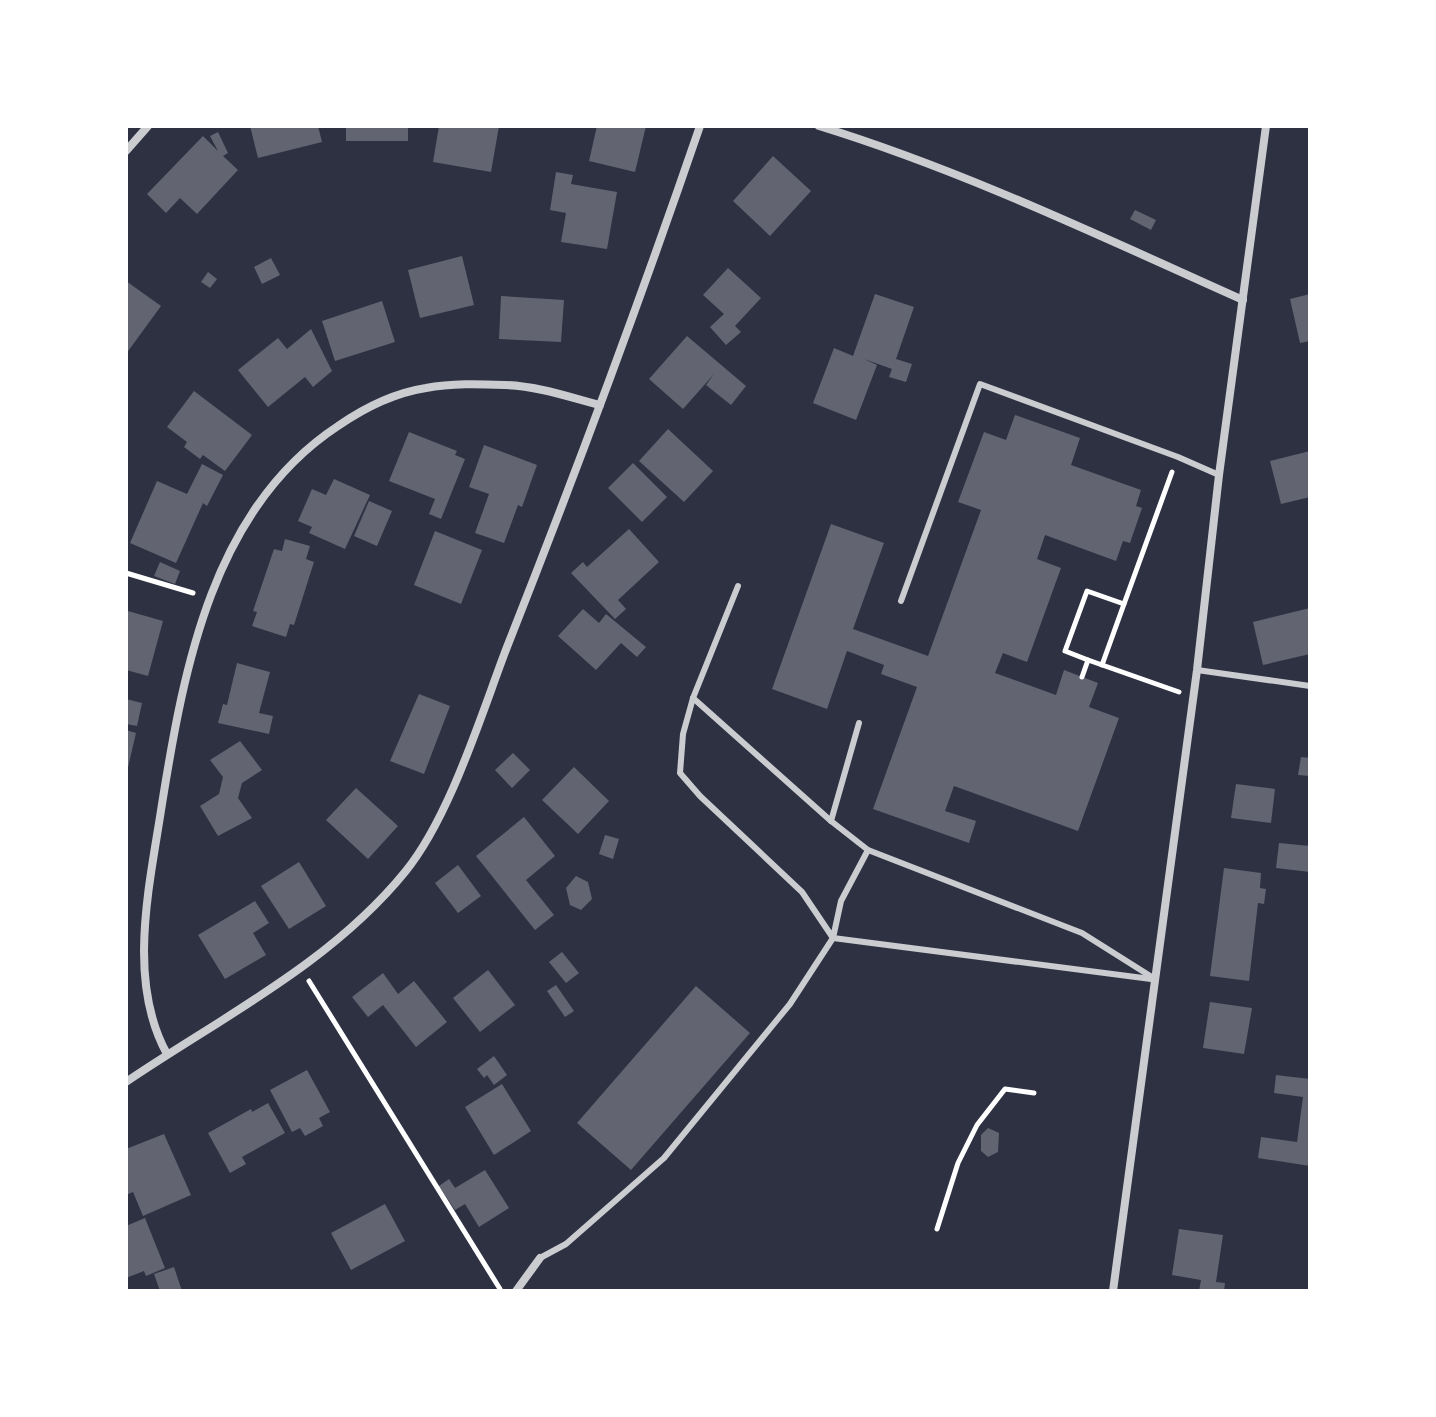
<svg xmlns="http://www.w3.org/2000/svg" width="1436" height="1417" font-family="Jost,sans-serif">
  <style>
    .building { fill: #626471 }
    .lines { fill: none; stroke-linecap: round; stroke-linejoin: round }
    .path { stroke: #fff; stroke-width: 5 }
    .service { stroke: #caccd0; stroke-width: 6 }
    .minor { stroke: #caccd0; stroke-width: 8 }
  </style>
  <rect width="100%" height="100%" fill="#2d3142"/>
  <g class="building">
    <path d="M250 126H318L322 142 258 158Z"/>
    <rect x="346" y="126" width="62" height="15"/>
    <path d="M439 126H499L491 172 433 162Z"/>
    <path d="M597 126H646L635 172 589 161Z"/>
    <path d="M218 132 228 153 223 156 238 170 197 214 180 198 166 213 147 194 203 136 218 151 210 136Z"/>
    <path d="M773 156 811 191 770 236 733 201Z"/>
    <path d="M556 172 573 175 571 184 617 192 607 249 561 242 566 213 550 210Z"/>
    <path d="M1135 210 1156 220 1151 230 1130 219Z"/>
    <path d="M462 256 474 305 420 318 408 270Z"/>
    <path d="M271 258 280 275 262 284 254 267Z"/>
    <path d="M728 268 761 298 735 326 741 332 726 345 710 327 724 314 703 295Z"/>
    <path d="M208 272 217 279 210 288 201 282Z"/>
    <path d="M126 281 161 306 126 354Z"/>
    <path d="M875 294 914 307 896 359 912 364 906 382 889 377 892 369 864 359 877 365 856 420 813 403 834 348 853 356Z"/>
    <path d="M1310 294V341L1300 343 1290 299Z"/>
    <path d="M501 296 564 300 561 342 499 339Z"/>
    <path d="M382 301 395 342 335 361 322 321Z"/>
    <path d="M311 329 332 371 313 387 305 377 268 407 238 370 278 338 287 349Z"/>
    <path d="M687 336 746 386 731 405 706 385 714 374 683 409 649 379Z"/>
    <path d="M194 391 252 435 225 471 203 455 200 459 184 447 187 442 167 427Z"/>
    <path d="M1015 415 1080 438 1071 465 1141 490 1136 506 1142 508 1130 543 1123 541 1116 561 1045 535 1037 559 1061 568 1027 662 1003 653 995 673 1056 695 1064 670 1098 683 1089 707 1119 718 1078 831 954 786 945 811 976 821 969 843 873 809 917 687 881 674 884 665 847 651 827 709 772 689 831 524 884 543 853 629 928 656 981 510 958 502 984 432 1006 440Z"/>
    <path d="M668 429 713 471 684 502 639 461Z"/>
    <path d="M409 432 457 451 455 455 465 459 441 519 429 514 435 499 389 481Z"/>
    <path d="M484 445 537 465 522 507 518 505 504 543 475 533 489 494 469 487Z"/>
    <path d="M1310 451V497L1281 504 1270 461Z"/>
    <path d="M633 463 667 497 642 522 608 488Z"/>
    <path d="M202 464 223 475 207 506 203 503 176 563 130 543 157 481 187 494Z"/>
    <path d="M334 479 370 495 345 549 309 533 312 527 298 521 312 489 326 495Z"/>
    <path d="M369 501 392 511 377 546 354 536Z"/>
    <path d="M629 529 659 562 618 600 626 609 615 619 571 573 583 562 587 567Z"/>
    <path d="M435 531 482 550 461 604 414 585Z"/>
    <path d="M285 539 310 546 306 559 314 562 294 625 290 624 286 637 252 626 257 612 253 611 274 549 282 551Z"/>
    <path d="M160 562 180 571 175 584 154 576Z"/>
    <path d="M1310 608V654L1263 665 1253 622Z"/>
    <path d="M583 609 599 623 606 614 646 647 637 657 621 643 596 670 558 636Z"/>
    <path d="M128 611 163 621 148 676 126 670Z"/>
    <path d="M237 663 270 672 259 713 273 716 269 734 218 723 223 704 227 705Z"/>
    <path d="M419 694 450 706 424 774 390 761Z"/>
    <path d="M126 699 142 703 137 726 126 724Z"/>
    <path d="M126 730 136 733 127 772H126Z"/>
    <path d="M240 741 262 770 242 783 238 798 252 818 218 836 200 806 219 794 223 777 210 760Z"/>
    <path d="M513 753 530 770 512 788 495 770Z"/>
    <path d="M1301 757 1310 758V776L1298 775Z"/>
    <path d="M574 767 609 801 578 834 542 800Z"/>
    <path d="M1236 784 1275 789 1271 823 1231 818Z"/>
    <path d="M356 788 398 826 368 859 326 820Z"/>
    <path d="M524 817 555 856 526 880 554 915 535 930 476 856Z"/>
    <path d="M605 835 619 839 613 859 599 854Z"/>
    <path d="M1279 843 1310 846V872L1276 868Z"/>
    <path d="M299 862 326 906 289 929 261 886Z"/>
    <path d="M458 865 481 896 458 913 435 883Z"/>
    <path d="M1224 868 1261 873 1260 888 1266 889 1264 904 1258 903 1249 981 1210 976Z"/>
    <path d="M576 876 588 882 592 899 581 910 570 905 566 888Z"/>
    <path d="M255 901 269 923 253 933 266 955 225 979 198 935Z"/>
    <path d="M562 952 579 973 566 983 549 962Z"/>
    <path d="M488 970 515 1005 480 1032 453 998Z"/>
    <path d="M383 973 398 994 414 981 447 1022 416 1047 383 1005 368 1017 352 997Z"/>
    <path d="M556 985 574 1011 565 1017 547 991Z"/>
    <path d="M696 986 750 1033 631 1170 577 1123Z"/>
    <path d="M1210 1002 1252 1008 1244 1054 1203 1048Z"/>
    <path d="M494 1056 507 1075 494 1085 487 1075 484 1078 477 1069Z"/>
    <path d="M307 1070 330 1112 319 1118 323 1126 305 1136 300 1128 292 1132 270 1090Z"/>
    <path d="M1276 1075 1310 1079V1166L1258 1158 1261 1137 1297 1142 1303 1097 1274 1093Z"/>
    <path d="M502 1084 531 1131 494 1155 465 1107Z"/>
    <path d="M268 1103 285 1133 242 1157 246 1164 230 1173 208 1133 251 1109 252 1112Z"/>
    <path d="M988 1128 999 1133 998 1152 988 1157 981 1151V1135Z"/>
    <path d="M164 1134 191 1195 143 1216 133 1192 126 1195V1149Z"/>
    <path d="M485 1170 509 1208 479 1227 465 1204 455 1210 439 1186 449 1179 455 1188Z"/>
    <path d="M385 1204 405 1241 351 1270 331 1233Z"/>
    <path d="M145 1218 165 1268 146 1276 144 1271 126 1278V1226Z"/>
    <path d="M1179 1229 1223 1235 1216 1282 1225 1283 1224 1291H1199L1201 1280 1172 1275Z"/>
    <path d="M174 1267 182 1291H160L154 1274Z"/>
  </g>
  <g class="lines">
    <g class="path">
      <path d="M126 573 193 593"/>
      <path d="M1124 604 1172 472"/>
      <path d="M1088 660 1065 651 1087 591 1124 604 1102 665"/>
      <path d="M1082 677 1088 660 1179 692"/>
      <path d="M309 981 500 1289"/>
      <path d="M937 1229 958 1163 977 1125 1005 1089 1034 1093"/>
    </g>
    <g class="service">
      <path d="M738 586 693 698 683 734 680 773 700 796 802 892 833 938 841 901 868 850 1082 933 1155 979"/>
      <path d="M901 601 980 384 1178 457 1219 475"/>
      <path d="M1197 670 1310 686"/>
      <path d="M693 698 831 821"/>
      <path d="M859 723 831 821 868 850"/>
      <path d="M540 1258 566 1244 664 1158 790 1004 833 938 1151 979"/>
    </g>
    <g class="minor">
      <path d="M819 126C965 171 1104 238 1243 300"/>
      <path d="M126 151 148 126"/>
      <path d="M167 1054C126 980 150 884 162 804 184 667 213 508 338 426 364 408 394 393 426 388 451 383 480 384 505 385 537 386 569 397 600 405"/>
      <path d="M126 1082C222 1017 331 963 405 872 450 817 481 715 507 647 575 475 640 301 700 126"/>
      <path d="M516 1291 540 1258"/>
      <path d="M1113 1291 1197 670 1219 475 1266 126"/>
    </g>
  </g>
  <rect width="1436" height="1417" fill="none" stroke="#ffffff" stroke-width="256"/>
</svg>
